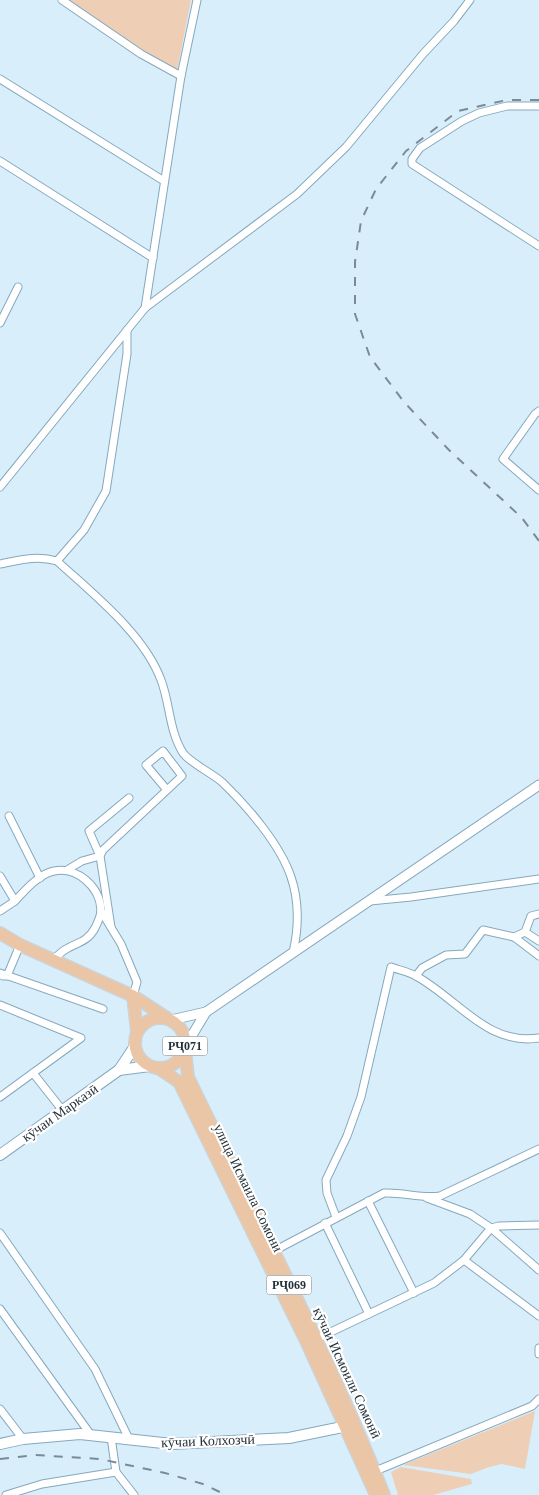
<svg xmlns="http://www.w3.org/2000/svg" width="539" height="1495" font-family="Georgia,serif">
  <style>
    .green { fill: #eecfb6 }
    .lines { fill: none; stroke-linecap: round; stroke-linejoin: round }
    .minor-casing { stroke: #86a8bd; stroke-width: 9 }
    .tertiary-casing { stroke: #86a8bd; stroke-width: 11 }
    .secondary-casing { stroke: #86a8bd; stroke-width: 12 }
    .primary-casing { stroke: #cfd2d3; stroke-width: 14 }
    .minor { stroke: #fff; stroke-width: 7 }
    .tertiary { stroke: #fff; stroke-width: 9 }
    .secondary { stroke: #fff; stroke-width: 10 }
    .primary { stroke: #eac5a6; stroke-width: 11 }
    .rail { stroke: #7a8b96; stroke-width: 2; stroke-dasharray: 9 9; stroke-linecap: butt }
    .labels { text-anchor: middle; dominant-baseline: central; stroke-width: 4.5; stroke-linejoin: round; paint-order: stroke }
    .shield { fill: #fff; stroke: #656f74; stroke-width: 1 }
    .shield-label { font-size: 12px; font-weight: bold; fill: #233139 }
    .street-label { font-size: 14px; fill: #233139; stroke: #fff }
  </style>
  <rect width="100%" height="100%" fill="#d9eefb"/>
  <g class="green">
    <path d="M68 0H191L177 71 146 53Z"/>
    <path d="M535 1411 525 1469 502 1464 489 1467 471 1474 403 1465Z"/>
    <path d="M401 1467 471 1479 472 1484 433 1495H398L391 1472Z"/>
  </g>
  <g class="lines">
    <g class="minor-casing">
      <g id="minor">
        <path d="M62 0 141 54 181 76"/>
        <path d="M0 79 164 181"/>
        <path d="M539 106H507L479 113 462 121 420 148 412 159V164L539 246"/>
        <path d="M0 161 153 258"/>
        <path d="M145 308 181 76 197 0"/>
        <path d="M0 323 18 287"/>
        <path d="M127 330V354L106 491 84 530 57 561C93 594 144 634 161 680 170 703 169 731 183 753 189 762 213 774 222 782 247 806 280 844 291 877 299 900 299 928 293 952"/>
        <path d="M539 411 535 414 503 459 539 490"/>
        <path d="M0 487 145 308 297 194 346 147 423 54 454 21 470 0"/>
        <path d="M0 564C20 560 37 555 57 561"/>
        <path d="M9 816 40 878"/>
        <path d="M67 870 82 861 100 856 89 831 129 798"/>
        <path d="M0 876 15 901 0 911"/>
        <path d="M15 901C25 890 39 874 54 871 77 866 100 887 101 910 101 915 97 924 95 928 88 941 79 942 68 948 62 951 57 956 53 960"/>
        <path d="M370 901 411 897 539 879"/>
        <path d="M101 911 121 944 137 982 133 996"/>
        <path d="M111 927 100 856 103 850 182 776 163 751 146 765 167 790"/>
        <path d="M525 932 539 941"/>
        <path d="M514 937 539 956"/>
        <path d="M0 973 103 1009"/>
        <path d="M3 976H7L20 945"/>
        <path d="M416 976 422 968 446 955 465 954 483 930 514 937 525 932 531 916 539 914"/>
        <path d="M0 1005 81 1038 0 1097"/>
        <path d="M33 1073 63 1111"/>
        <path d="M427 1198 470 1214 491 1228 539 1270"/>
        <path d="M368 1201 414 1293"/>
        <path d="M336 1217 327 1193 326 1180 347 1136 361 1097 391 967C399 970 409 972 416 976 458 999 487 1046 539 1038"/>
        <path d="M325 1223 369 1314"/>
        <path d="M0 1233 95 1369 129 1439"/>
        <path d="M272 1252 384 1193C404 1192 421 1199 440 1196L539 1149"/>
        <path d="M464 1260 539 1316"/>
        <path d="M0 1309 91 1435"/>
        <path d="M314 1340 434 1283 464 1260 491 1228 499 1226 539 1225"/>
        <path d="M539 1348V1354"/>
        <path d="M0 1409 23 1439"/>
        <path d="M111 1437 116 1472"/>
        <path d="M373 1472 532 1406 539 1399"/>
        <path d="M6 1495 42 1484 116 1472 134 1495"/>
      </g>
    </g>
    <g class="tertiary-casing">
      <g id="tertiary">
        <path d="M171 1020 206 1012"/>
        <path d="M185 1047 206 1012 539 785"/>
      </g>
    </g>
    <g class="secondary-casing">
      <g id="secondary">
        <path d="M119 1070 150 1066"/>
        <path d="M0 1155 119 1070 135 1046"/>
        <path d="M0 1444 23 1439 80 1434 172 1444 289 1438 352 1425"/>
      </g>
    </g>
    <g class="primary-casing">
      <g id="primary">
        <path d="M0 933 20 945 133 996 167 1018"/>
        <path d="M133 996 137 1032"/>
        <circle cx="160" cy="1043" r="25"/>
        <path d="M185 1049 188 1077C255 1216 328 1352 384 1495"/>
        <path d="M158 1068 179 1082 307 1343 376 1495"/>
      </g>
    </g>
    <use href="#minor" class="minor"/>
    <use href="#tertiary" class="tertiary"/>
    <use href="#secondary" class="secondary"/>
    <use href="#primary" class="primary"/>
    <g class="rail">
      <path d="M539 100H507L458 111 406 151 376 189 361 221 355 262V314L370 357 404 402 449 450 522 518 539 541"/>
      <path d="M0 1459 35 1455 100 1459 165 1473 203 1484 226 1495"/>
    </g>
  </g>
  <g class="labels">
    <g class="shield">
      <rect x="162.5" y="1036.5" width="45" height="19" rx="4"/>
      <rect x="266.5" y="1275.5" width="45" height="19" rx="4"/>
    </g>
    <g class="shield-label">
      <text x="185" y="1046">РҶ071</text>
      <text x="289" y="1285">РҶ069</text>
    </g>
    <g class="street-label">
      <text transform="translate(60 1113) rotate(-35)">кӯчаи Марказӣ</text>
      <text transform="translate(248 1188) rotate(64)">улица Исмаила Сомони</text>
      <text transform="translate(347 1373) rotate(65)">кӯчаи Исмоили Сомонӣ</text>
      <text transform="translate(208 1441) rotate(-2)">кӯчаи Колхозчӣ</text>
    </g>
  </g>
</svg>
